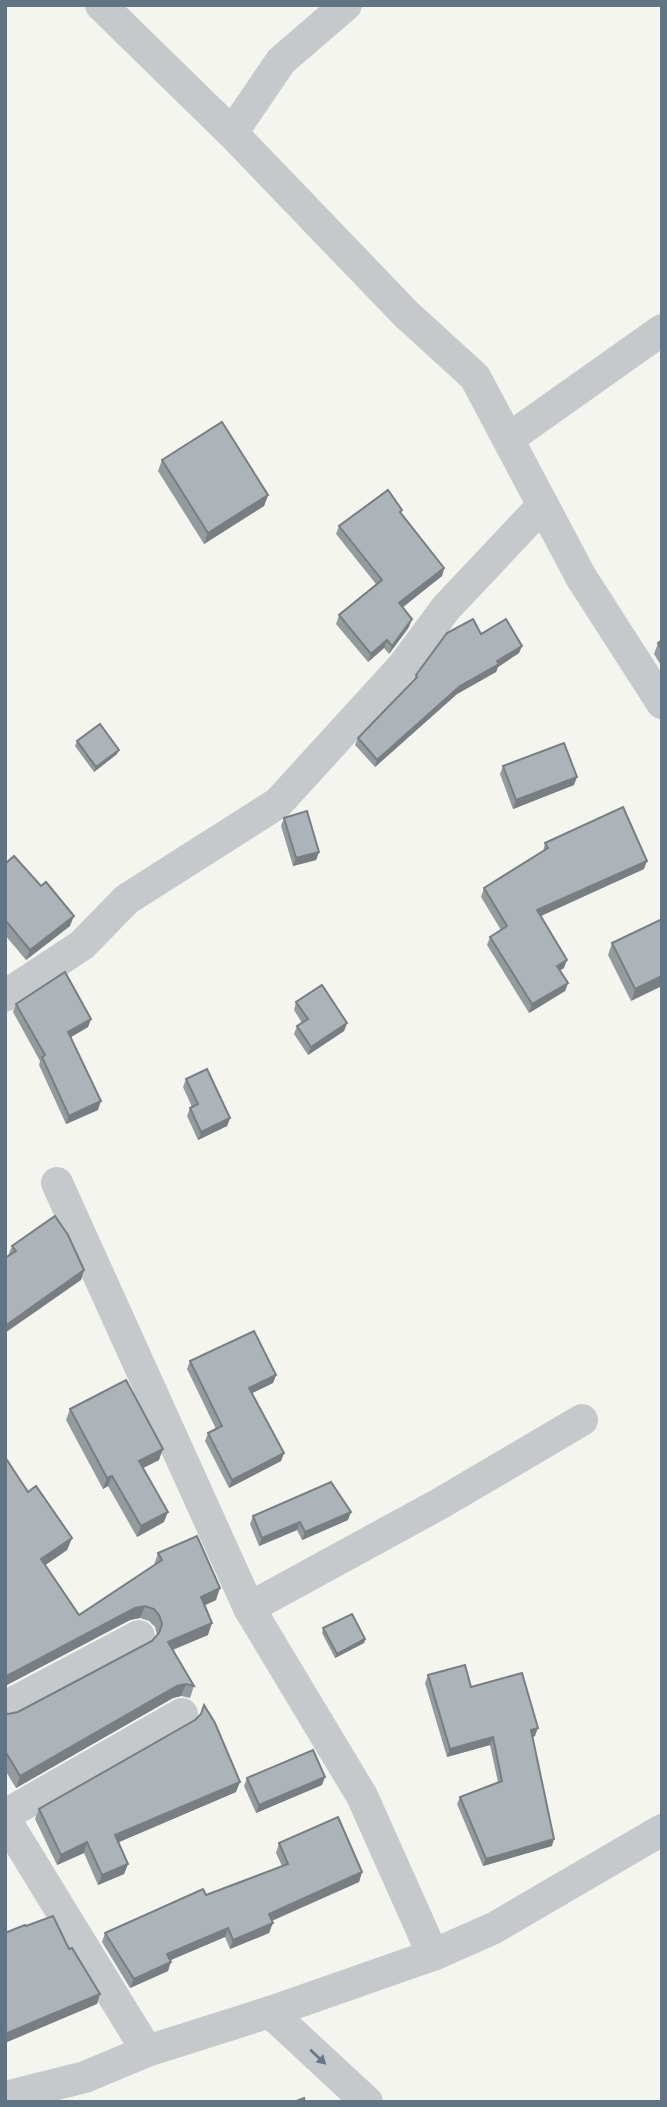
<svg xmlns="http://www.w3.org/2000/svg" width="667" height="2107" font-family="'DM Sans',sans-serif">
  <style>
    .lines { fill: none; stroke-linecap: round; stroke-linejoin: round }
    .minor { stroke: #c6c9cc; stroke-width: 32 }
    .wall { fill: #949b9f }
    .shaded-wall { fill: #787e82 }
    .building { fill: #acb4b9; stroke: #787e82; stroke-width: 2 }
    .oneway { fill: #667888 }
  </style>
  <rect width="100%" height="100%" fill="#f5f5f0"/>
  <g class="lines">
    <g class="minor">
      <path d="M101 5 232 133"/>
      <path d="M346 5 281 61 232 133 406 314 475 377 581 577 662 703"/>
      <path d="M508 439 662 330"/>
      <path d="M5 996 82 945 127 899 278 803 403 666 446 608 543 505"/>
      <path d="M57 1183 249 1608 362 1796 433 1955"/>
      <path d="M249 1608 441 1503 582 1420"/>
      <path d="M5 1707 139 1636"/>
      <path d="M5 1815 182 1714"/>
      <path d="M5 1819 147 2051"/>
      <path d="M270 2012 367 2102"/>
      <path d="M5 2097 85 2077 147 2051 270 2012 433 1955 494 1928 662 1830"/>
    </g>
  </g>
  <g class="wall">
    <path d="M162 460 268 495 264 506 204 544 158 471Z"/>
    <path d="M401 513 444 568 442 576 402 607 409 627 389 654 384 648 368 662 336 624 339 615 376 584 336 534 339 526Z"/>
    <path d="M481 634 522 646 519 653 498 667 496 672 457 694 375 767 355 745 358 738 414 680 416 675Z"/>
    <path d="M662 640V667L654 654 658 643Z"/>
    <path d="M77 741 117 754 94 772 75 746Z"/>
    <path d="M503 766 574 785 513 809 500 774Z"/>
    <path d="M284 818 319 852 316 860 293 866 281 826Z"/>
    <path d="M545 843 644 869 541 916 564 968 560 970 568 983 565 991 529 1013 487 945 490 937 501 930 481 897 484 888 543 852Z"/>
    <path d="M5 864 70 926 26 960 5 935Z"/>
    <path d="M662 919 631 1001 608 955 612 943Z"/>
    <path d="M296 1002 347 1023 344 1031 308 1055 294 1034 297 1026 302 1023 294 1010Z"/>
    <path d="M16 1004 91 1019 88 1027 71 1037 98 1110 66 1124 39 1065 40 1061 13 1012Z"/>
    <path d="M186 1079 230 1118 227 1126 198 1140 187 1116 190 1108 192 1107 183 1087Z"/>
    <path d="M12 1246 84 1270 81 1280 8 1256Z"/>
    <path d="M190 1361 276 1375 273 1383 252 1393 284 1453 281 1461 229 1488 205 1441 208 1433 216 1429 187 1369Z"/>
    <path d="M70 1409 159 1460 143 1468 164 1522 137 1537 108 1486 103 1489 66 1420Z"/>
    <path d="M5 1457 28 1492 72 1538 67 1550 45 1565 79 1615 154 1565 158 1553 216 1600 205 1605 208 1635 173 1650 194 1686 190 1698 181 1696 173 1698 16 1788 5 1770V1713L8 1714 18 1712 152 1641 157 1635 155 1627 149 1621 140 1618 130 1620 5 1686Z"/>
    <path d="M253 1516 348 1520 302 1540 297 1530 259 1546 250 1524Z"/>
    <path d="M323 1628 365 1639 364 1643 335 1658 322 1633Z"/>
    <path d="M428 1675 471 1687 535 1736 533 1737 552 1846 483 1866 457 1804 460 1797 498 1782 490 1745 447 1757 425 1683Z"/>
    <path d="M247 1778 322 1785 256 1813 244 1786Z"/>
    <path d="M236 1792 119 1842 128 1864 124 1874 98 1885 84 1853 57 1865 35 1819 39 1809Z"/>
    <path d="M279 1843 362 1872 359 1882 272 1921 269 1933 230 1949 225 1937 170 1960 168 1971 130 1988 102 1942 105 1933 282 1866 276 1853Z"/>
  </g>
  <g class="shaded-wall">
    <path d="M268 495 264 506 204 544 208 533Z"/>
    <path d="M444 568 442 576 397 612 399 603Z"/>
    <path d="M412 619 409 627 389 654 392 646Z"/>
    <path d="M387 640 384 648 368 662 371 654Z"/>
    <path d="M522 646 519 653 498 667 496 672 457 694 375 767 377 760 460 686Z"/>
    <path d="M119 750 117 754 94 772 96 767Z"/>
    <path d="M577 777 574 785 513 809 516 800Z"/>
    <path d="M319 852 316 860 293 866 296 858Z"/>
    <path d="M647 861 644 869 534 919 537 910Z"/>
    <path d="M74 916 70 926 26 960 30 950Z"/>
    <path d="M567 960 564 968 554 974 557 966Z"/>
    <path d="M662 976V986L631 1001 635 989Z"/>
    <path d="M568 983 565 991 529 1013 532 1004Z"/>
    <path d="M91 1019 88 1027 66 1040 68 1032Z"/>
    <path d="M347 1023 344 1031 308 1055 311 1047Z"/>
    <path d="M101 1101 98 1110 66 1124 69 1116Z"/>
    <path d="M230 1118 227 1126 198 1140 201 1132Z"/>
    <path d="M84 1270 81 1280 5 1333V1326Z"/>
    <path d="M276 1375 273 1383 246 1396 249 1388Z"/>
    <path d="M163 1449 159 1460 135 1472 139 1461Z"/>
    <path d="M284 1453 281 1461 229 1488 232 1480Z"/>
    <path d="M112 1476 108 1486 103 1489 107 1478Z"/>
    <path d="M168 1512 164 1522 137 1537 141 1526Z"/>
    <path d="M351 1512 348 1520 302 1540 305 1532Z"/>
    <path d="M300 1522 297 1530 259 1546 262 1538Z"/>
    <path d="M72 1538 67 1550 37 1571 41 1559Z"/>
    <path d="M220 1588 216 1600 197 1609 201 1597Z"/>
    <path d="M145 1606 140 1618 130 1620 5 1686V1677L135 1608Z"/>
    <path d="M212 1623 208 1635 164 1653 168 1642Z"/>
    <path d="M365 1639 364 1643 335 1658 337 1654Z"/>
    <path d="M186 1684 181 1696 173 1698 16 1788 20 1776 177 1686Z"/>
    <path d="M538 1728 535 1736 529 1738 531 1730Z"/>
    <path d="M493 1737 490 1745 447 1757 450 1749Z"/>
    <path d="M325 1777 322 1785 256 1813 259 1805Z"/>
    <path d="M240 1782 236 1792 112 1845 115 1835Z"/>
    <path d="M554 1839 552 1846 483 1866 486 1859Z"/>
    <path d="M87 1842 84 1853 57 1865 61 1855Z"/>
    <path d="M128 1864 124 1874 98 1885 102 1875Z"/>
    <path d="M362 1872 359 1882 266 1923 269 1914Z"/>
    <path d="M273 1923 269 1933 230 1949 233 1940Z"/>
    <path d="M228 1928 225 1937 164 1963 167 1954Z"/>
    <path d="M171 1962 168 1971 130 1988 134 1979Z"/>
    <path d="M100 1994 97 2004 5 2043V2034Z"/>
  </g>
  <g class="building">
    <path d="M222 422 268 495 208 533 162 460Z"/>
    <path d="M388 490 402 510 400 512 444 568 399 603 412 619 392 646 387 640 371 654 339 615 382 580 339 526Z"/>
    <path d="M473 619 481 634 506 619 522 646 497 661 499 664 460 686 377 760 358 738 417 677 416 675 447 633Z"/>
    <path d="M662 640V650L658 643Z"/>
    <path d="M100 724 119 750 96 767 77 741Z"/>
    <path d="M564 743 577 777 516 800 503 766Z"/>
    <path d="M623 807 647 861 537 910 567 960 557 966 568 983 532 1004 490 937 507 926 484 888 548 848 545 843Z"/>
    <path d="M307 811 319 852 296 858 284 818Z"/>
    <path d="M14 856 41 886 46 882 74 916 30 950 5 920V864Z"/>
    <path d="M662 919V976L635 989 612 943Z"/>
    <path d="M65 972 91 1019 68 1032 101 1101 69 1116 42 1057 45 1055 16 1004Z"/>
    <path d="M322 985 347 1023 311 1047 297 1026 308 1019 296 1002Z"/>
    <path d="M207 1069 230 1118 201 1132 190 1108 198 1104 186 1079Z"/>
    <path d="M55 1216 68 1235 84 1270 5 1326V1258L16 1251 12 1246Z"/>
    <path d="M254 1331 276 1375 249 1388 284 1453 232 1480 208 1433 222 1426 190 1361Z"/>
    <path d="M126 1380 163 1449 139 1461 168 1512 141 1526 112 1476 107 1478 70 1409Z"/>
    <path d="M5 1457 28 1492 36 1486 72 1538 41 1559 79 1615 162 1560 158 1553 197 1536 220 1588 201 1597 212 1623 168 1642 194 1686 186 1684 177 1686 20 1776 5 1751V1713L8 1714 18 1712 152 1641 159 1633 162 1624 159 1615 154 1609 145 1606 135 1608 5 1677Z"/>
    <path d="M331 1482 351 1512 305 1532 300 1522 262 1538 253 1516Z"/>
    <path d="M352 1614 365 1639 337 1654 323 1628Z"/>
    <path d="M465 1665 471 1687 522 1673 538 1728 531 1730 554 1839 486 1859 460 1797 502 1781 493 1737 450 1749 428 1675Z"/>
    <path d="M204 1705 215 1723 240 1782 115 1835 128 1864 102 1875 87 1842 61 1855 39 1809 195 1720 201 1714Z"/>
    <path d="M313 1750 325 1777 259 1805 247 1778Z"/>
    <path d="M338 1817 362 1872 269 1914 273 1923 233 1940 228 1928 167 1954 171 1962 134 1979 105 1933 203 1889 206 1895 288 1864 279 1843Z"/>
    <path d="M53 1916 69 1949 72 1948 100 1994 5 2034V1933L25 1925 26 1926Z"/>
    <path d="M304 2098 305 2102H294Z"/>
  </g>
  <defs><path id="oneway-solid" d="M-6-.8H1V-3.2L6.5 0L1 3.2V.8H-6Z" transform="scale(1.75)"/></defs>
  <use class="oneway" href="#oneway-solid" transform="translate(318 2057) rotate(43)"/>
  <rect width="667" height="2107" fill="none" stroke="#617484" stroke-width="14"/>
</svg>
